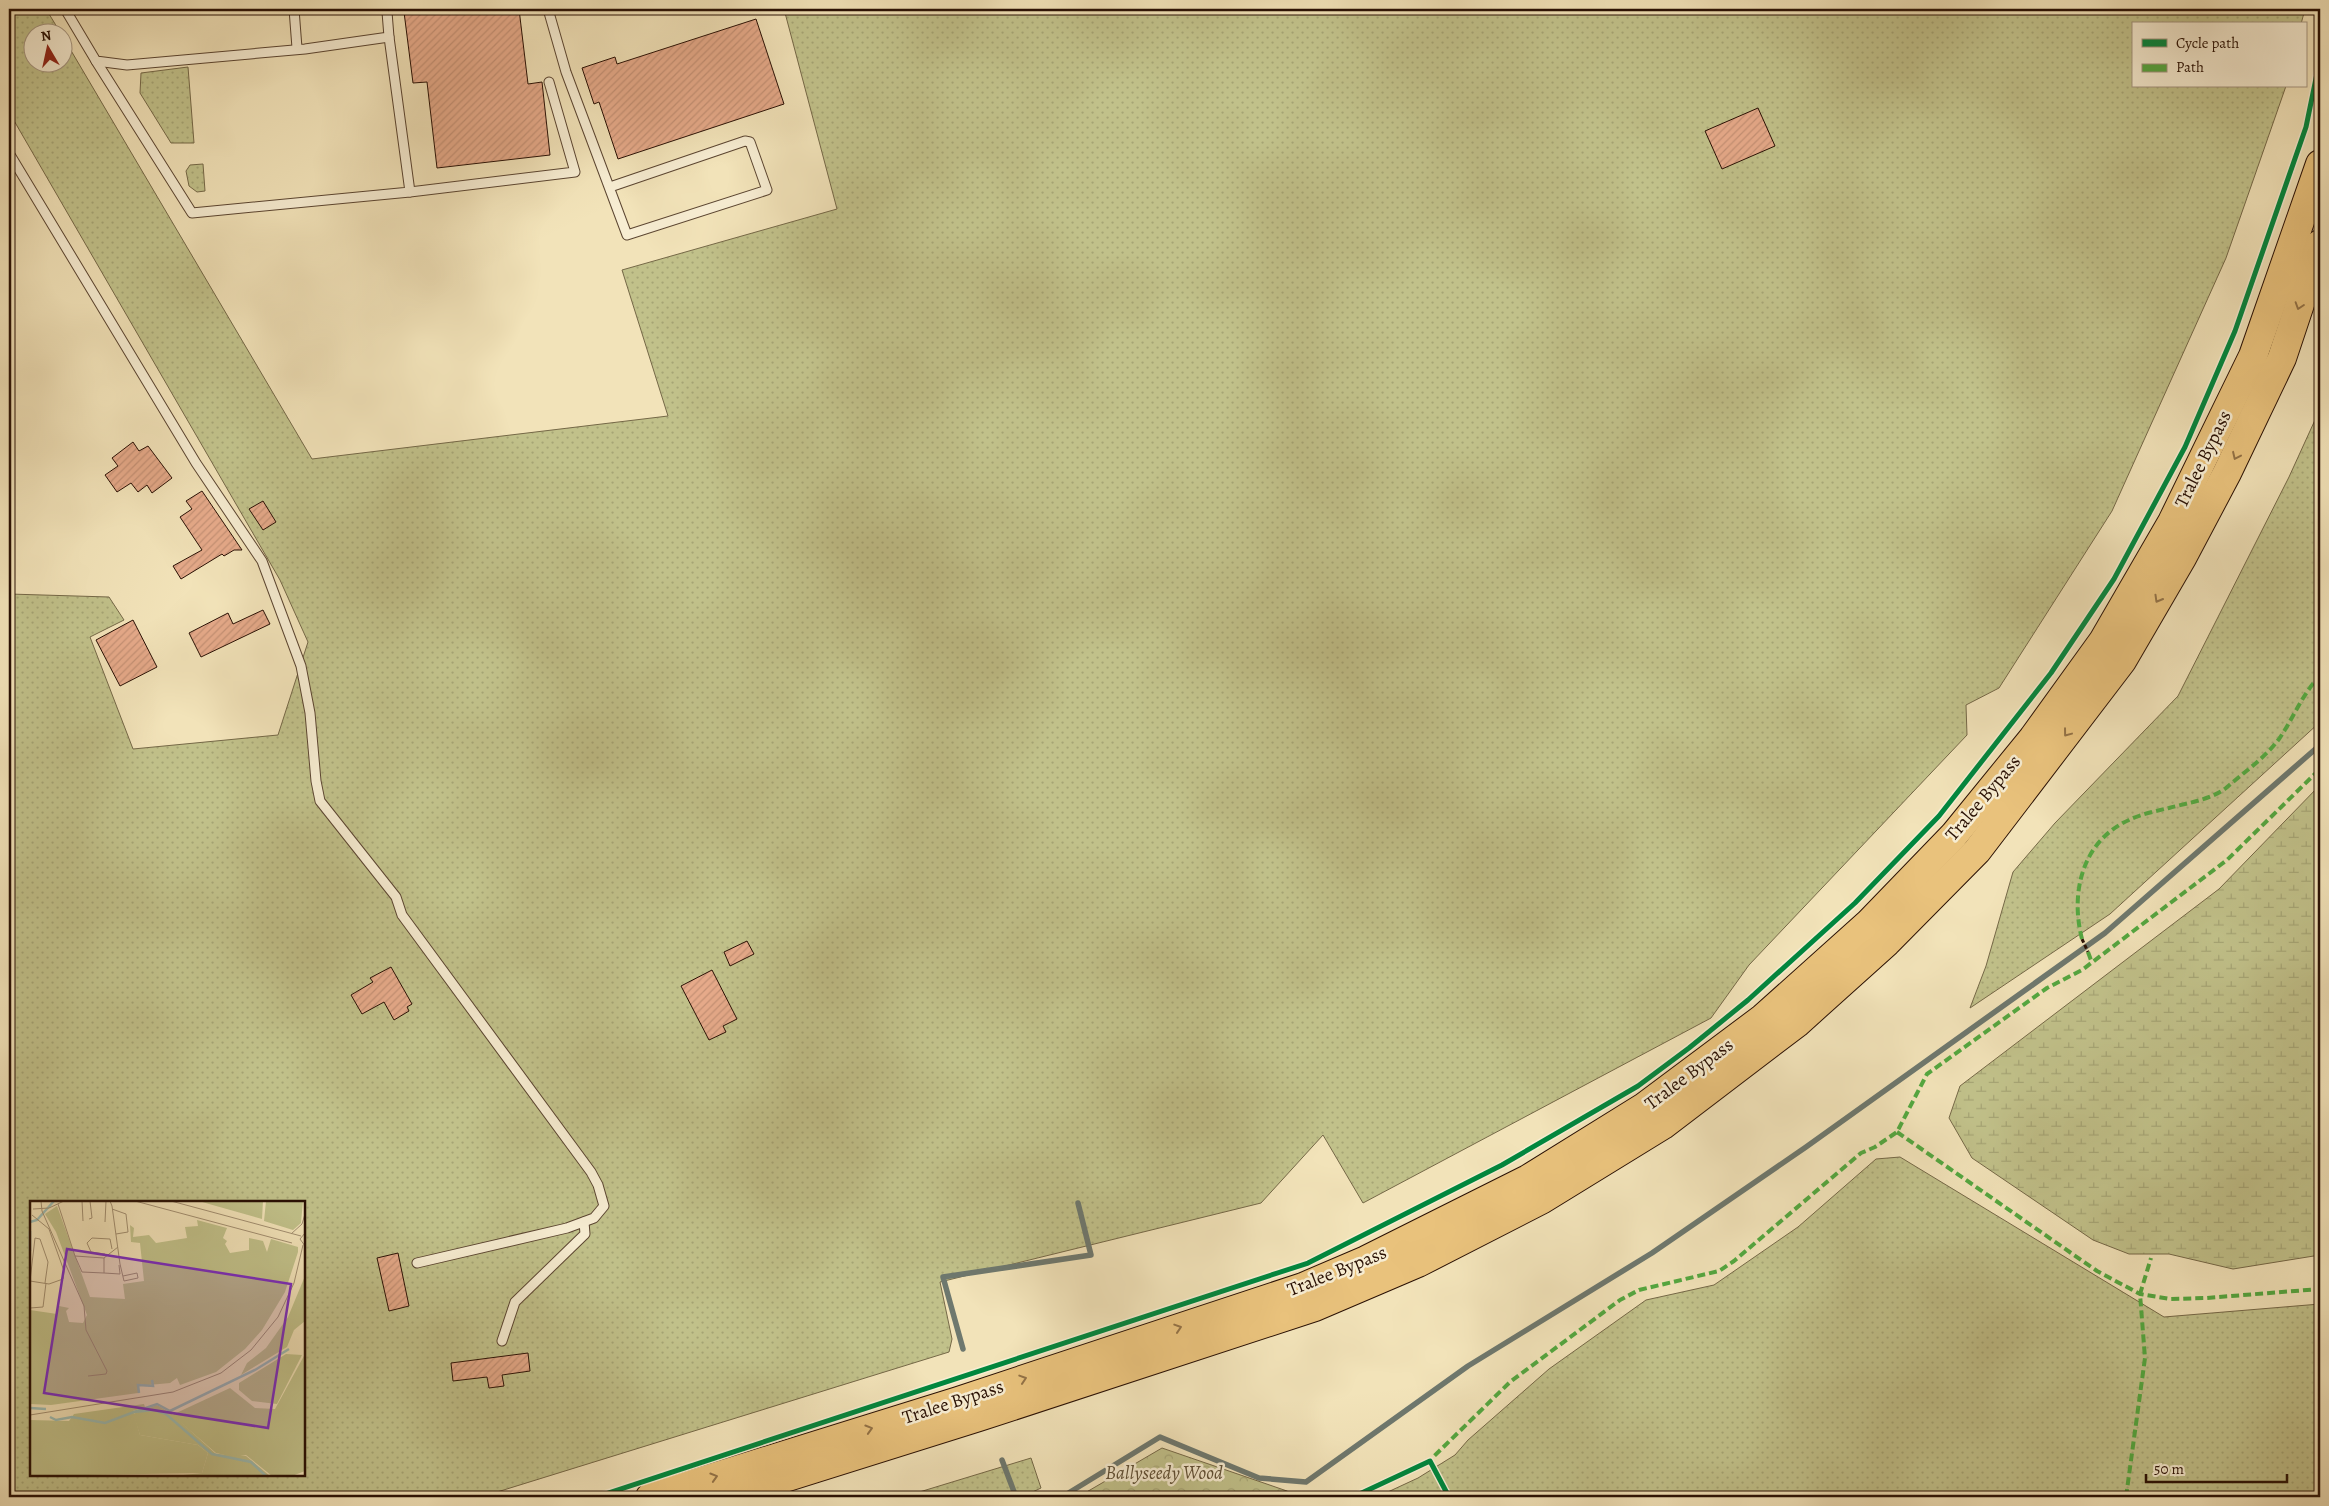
<svg xmlns="http://www.w3.org/2000/svg" width="2329" height="1506" font-family="Alegreya,serif">
  <style>
    .grass { fill: url(#grass-dots); stroke: #756847; fill-rule: evenodd }
    .forest { fill: url(#forest-crowns); stroke: #756847 }
    .wetland { fill: url(#wetland-marsh); stroke: #756847 }
    .lines { fill: none; stroke-linecap: round; stroke-linejoin: round }
    .stream { stroke: #6e786e; stroke-width: 5.5 }
    .building { fill: url(#building-hatch); stroke: #291004 }
    .lane-casing { stroke: #5b4531; stroke-width: 11 }
    .highway-casing { stroke: #291004; stroke-width: 30 }
    .path { stroke: #291004; stroke-width: 3; stroke-dasharray: 4 2.5; stroke-linecap: butt }
    .lane { stroke: #f7edd2; stroke-width: 9 }
    .highway { stroke: #e9c27c; stroke-width: 28 }
    .quiet { stroke: #53a840; stroke-width: 4; stroke-dasharray: 8 4; stroke-linecap: butt }
    .cycleway-casing { stroke: #f7edd2; stroke-width: 8 }
    .cycleway { stroke: #00873e; stroke-width: 5 }
    .oneway { stroke: #937246 }
    .labels { text-anchor: middle; dominant-baseline: central; stroke-width: 5; stroke-linejoin: round; paint-order: stroke }
    .street-label { font-size: 19px; fill: #291004; stroke: #f7edd2 }
    .park-label { font-size: 19px; font-style: italic; fill: #5e4e33; stroke: #f7edd2 }
    .inset-river { fill: none; stroke: #9cbdb5; stroke-width: 2.5 }
    .inset-road { fill: none; stroke: #a28f71; stroke-width: 1 }
    .view { fill: #7b2cbf; fill-opacity: 0.15; stroke: #7b2cbf; stroke-width: 2.5 }
    .inset-edge { fill: none; stroke: #291004; stroke-width: 2.5 }
  </style>
  <defs>
    <pattern id="grass-dots" width="8" height="8" patternUnits="userSpaceOnUse" patternTransform="scale(1.25)"><rect width="8" height="8" fill="#c1c18a"/><path d="M2 2h.1M6 6h.1" fill="none" stroke="#a6a575" stroke-width="1.8" stroke-linecap="round"/></pattern>
    <pattern id="forest-crowns" width="20" height="18" patternUnits="userSpaceOnUse" patternTransform="scale(1.25)"><rect width="20" height="18" fill="#c1c18a"/><path d="M2 6a3 3 0 1 1 6 0M12 15a3 3 0 1 1 6 0" fill="none" stroke="#a6a575"/></pattern>
    <pattern id="wetland-marsh" width="20" height="14" patternUnits="userSpaceOnUse" patternTransform="scale(1.25)"><rect width="20" height="14" fill="#c1c18a"/><path d="M1 5h8M5 5V1M11 12h8M15 12V8" fill="none" stroke="#a6a575"/></pattern>
    <pattern id="building-hatch" width="6" height="6" patternUnits="userSpaceOnUse" patternTransform="scale(1.25)"><rect width="6" height="6" fill="#e6aa8a"/><path d="M-1 1l2-2M0 6l6-6M5 7l2-2" fill="none" stroke="#c59175"/></pattern>
  </defs>
  <rect width="100%" height="100%" fill="#f2e3b9"/>
  <filter id="stains"><feTurbulence type="fractalNoise" baseFrequency=".004" numOctaves="4"/><feColorMatrix values="0 0 0 0 .2 0 0 0 0 .09 0 0 0 0 .02 0 0 0 .5 -.17"/></filter>
  <radialGradient id="worn" r=".72"><stop offset=".6" stop-color="#630" stop-opacity="0"/><stop offset="1" stop-color="#630" stop-opacity=".3"/></radialGradient>
  <g class="grass">
    <path d="M9 9H46L60 32H32V62H62L63 37 312 459 668 416 622 270 837 209 784 9H2305L2301 24H2133V86H2286L2226 258 2112 511 1999 688 1966 705 1967 735 1749 965 1711 1018 1363 1203 1323 1135 1261 1203 940 1282 952 1339 949 1352 481 1497H9V594L109 597 124 620 90 637 133 749 278 735 308 642 280 580 9 112ZM31 1202H304V1475H31Z"/>
    <path d="M188 67 194 143H171L140 93 141 73Z"/>
    <path d="M203 164 205 191 197 192 189 186 186 171 190 165Z"/>
    <path d="M2320 409V722L2110 914 1970 1008 1986 966 2013 872 2055 823 2178 696 2289 477Z"/>
    <path d="M1900 1157 2164 1317 2320 1304V1497H1377L1418 1478 1455 1455 1468 1440 1549 1369 1646 1300 1714 1285 1798 1227 1876 1159Z"/>
    <path d="M1031 1458 1041 1488 1022 1497H903Z"/>
  </g>
  <path class="forest" d="M1162 1448 1287 1491 1297 1497H1078Z"/>
  <path class="wetland" d="M2320 785V1255L2233 1269 2169 1254H2129L2093 1240 1972 1158 1949 1118 1960 1086 2219 889Z"/>
  <g class="lines">
    <g class="stream">
      <path d="M963 1349 943 1277 1091 1255 1078 1203"/>
      <path d="M1002 1460 1016 1497"/>
      <path d="M1062 1497 1160 1437 1259 1478 1306 1482 1468 1366 1652 1253 1806 1147 2105 933 2320 745"/>
    </g>
  </g>
  <g class="building">
    <path d="M430 9H519L528 84 542 82 550 155 437 168 427 82 413 83 404 12Z"/>
    <path d="M756 19 784 104 618 159 599 102 594 104 582 68 615 57 617 64Z"/>
    <path d="M1758 108 1775 146 1722 169 1705 131Z"/>
    <path d="M133 442 139 451 148 446 172 478 152 493 147 485 138 492 131 483 117 492 105 475 118 466 112 458Z"/>
    <path d="M202 491 242 550H234L224 556 222 554 181 579 173 566 202 550 180 517 192 509 186 501Z"/>
    <path d="M263 501 276 522 263 530 249 509Z"/>
    <path d="M263 610 270 624 201 657 189 633 228 613 233 624Z"/>
    <path d="M133 620 157 667 120 686 96 640Z"/>
    <path d="M747 941 754 954 730 966 724 952Z"/>
    <path d="M391 967 412 1004 407 1007 409 1011 394 1020 384 1002 362 1014 351 995 373 982 370 978Z"/>
    <path d="M712 970 737 1019 723 1026 726 1032 709 1040 681 986Z"/>
    <path d="M398 1253 409 1306 389 1311 377 1258Z"/>
    <path d="M528 1353 530 1371 502 1375 504 1386 489 1388 487 1377 453 1381 451 1363Z"/>
  </g>
  <g class="lines">
    <g class="lane-casing">
      <g id="lane">
        <path d="M65 9 96 61 127 65 305 49 389 37 387 12 388 9"/>
        <path d="M294 9 297 48"/>
        <path d="M548 9 566 72 627 235 767 190 750 142 745 141 610 187"/>
        <path d="M96 61 192 213 410 192 389 37"/>
        <path d="M9 153 196 463 262 561 301 666 310 713 316 781 320 801 396 897 402 915 591 1172 598 1185 604 1206 594 1218 567 1228 417 1263"/>
        <path d="M410 192 575 172 549 82"/>
        <path d="M502 1341 515 1302 585 1234 584 1222"/>
      </g>
    </g>
    <g class="highway-casing">
      <g id="highway">
        <path d="M650 1497 958 1401 1303 1287 1366 1260 1528 1179 1644 1107 1763 1018 1869 923 1954 835 2033 738 2103 641 2172 522 2253 356 2320 164"/>
        <path d="M724 1497 979 1417 1315 1307 1418 1263 1541 1200 1663 1125 1797 1023 1887 942 1977 851 2122 661 2182 558 2227 473 2282 358 2320 244"/>
      </g>
    </g>
    <path class="path" d="M2082 939 2088 952"/>
    <use href="#lane" class="lane"/>
    <use href="#highway" class="highway"/>
    <g class="quiet">
      <path d="M2082 939C2070 893 2082 841 2129 820 2141 814 2156 811 2169 808 2187 803 2210 800 2226 788 2243 773 2265 758 2279 739 2293 719 2302 694 2320 676"/>
      <path d="M2088 952 2092 963"/>
      <path d="M1897 1132 2097 1271 2140 1294 2170 1299 2206 1298 2320 1289"/>
      <path d="M1426 1464 1510 1382 1620 1300 1639 1290 1719 1271 1734 1261 1861 1153 1875 1147 1897 1132 1927 1074 2047 988 2082 970 2227 860 2320 769"/>
      <path d="M2126 1497 2145 1358 2140 1294 2151 1258"/>
    </g>
    <g class="cycleway-casing">
      <g id="cycleway">
        <path d="M596 1497 1308 1263 1502 1165 1638 1086 1689 1048 1748 1000 1855 903 1939 816 2051 673 2114 579 2185 447 2235 331 2306 127 2320 59"/>
        <path d="M1353 1497 1430 1461 1449 1497"/>
      </g>
    </g>
    <use href="#cycleway" class="cycleway"/>
  </g>
  <defs><path id="oneway-chevron" d="M-2-3.5L2.5 0L-2 3.5" fill="none" stroke-width="1.6" stroke-linecap="round" stroke-linejoin="round" transform="scale(1.25)"/></defs>
  <g class="oneway">
    <use href="#oneway-chevron" transform="translate(2299 306) rotate(108)"/>
    <use href="#oneway-chevron" transform="translate(2236 456) rotate(115)"/>
    <use href="#oneway-chevron" transform="translate(2158 599) rotate(120)"/>
    <use href="#oneway-chevron" transform="translate(2067 733) rotate(127)"/>
    <use href="#oneway-chevron" transform="translate(1178 1328) rotate(-18)"/>
    <use href="#oneway-chevron" transform="translate(1023 1379) rotate(-18)"/>
    <use href="#oneway-chevron" transform="translate(869 1429) rotate(-17)"/>
    <use href="#oneway-chevron" transform="translate(714 1477) rotate(-17)"/>
  </g>
  <g class="labels">
    <g class="street-label">
      <text transform="translate(2203 459) rotate(-64)">Tralee Bypass</text>
      <text transform="translate(1983 798) rotate(-50)">Tralee Bypass</text>
      <text transform="translate(1689 1074) rotate(-37)">Tralee Bypass</text>
      <text transform="translate(1337 1271) rotate(-22)">Tralee Bypass</text>
      <text transform="translate(953 1402) rotate(-18)">Tralee Bypass</text>
    </g>
    <g class="park-label">
      <text x="1164" y="1473">Ballyseedy Wood</text>
    </g>
  </g>
  <g transform="translate(30 1201)">
    <rect width="275" height="275" fill="#f2e3b9"/>
    <path d="M169 0H233L232 18 179 3ZM236 0H273L271 22 263 29 234 20ZM27 5 60 96 95 98 93 83 114 80 110 42 101 41 100 24 104 27 103 36 119 34 126 42 157 37 155 26 168 25 167 19 197 27 193 37 197 40 195 43 200 52 219 49V37L233 40 237 51 241 38 268 46V51L255 91 232 129 215 148 186 171 150 184 147 177 140 182 108 185V192L21 204 0 203V109L27 113 29 105 39 107 36 110 39 121 53 122 57 114 26 31 15 13ZM275 75V120L264 129 257 146 211 174 217 162 236 147 258 116ZM275 153V270L262 275H242L216 254 204 256 186 252 142 214 200 187 225 207 245 208ZM114 203 115 206 103 210 110 234 168 244 178 252 172 272 0 275V219L39 220 44 213Z" fill="#c1c18a"/>
    <path d="M127 204 142 213 186 253 216 255 240 275H144L172 272 178 252 168 244 110 234 103 213Z" fill="#c1c18a"/>
    <path d="M256 153 272 154 247 203 222 200 209 189V182Z" fill="#c1c18a"/>
    <path class="inset-river" d="M0 21 7 19 24 0M0 30V50M109 192 108 184 123 185 122 179M0 207 16 208M104 211 127 203 140 210 225 169 259 148M20 216 26 219 42 216 75 222 104 211 124 209 136 213 182 253 221 261 236 275"/>
    <path class="inset-road" d="M11 0 12 10 54 105 56 129 77 170 76 173 58 175M52 0 53 20M80 0 82 5 90 63 94 80 108 77 107 72 93 75M105 0 262 42M141 0 271 35M28 3 45 55 74 57 88 46M3 8 19 7 34 0M82 8 96 13 98 31 86 33M59 18 62 17 60 0M75 21 76 0M261 33 272 23 275 13M275 45 270 38 275 32M75 53 61 51 57 42 62 37 80 38 82 48M45 55 52 71 74 72V57M74 72 90 73 89 64M0 80 19 83 33 78 34 70 19 28 2 14M0 80 5 37 10 38 18 61 15 82M0 107 13 106 16 82M0 214 143 191 191 172 221 149 248 116 264 82 273 44"/>
    <path class="view" d="M37 48 261 83 238 227 14 192Z"/>
    <rect width="275" height="275" class="inset-edge"/>
  </g>
  <rect width="2329" height="1506" fill="none" stroke="#f2e3b9" stroke-width="30"/>
  <rect x="10" y="10" width="2309" height="1486" fill="none" stroke="#291004" stroke-width="2.5"/>
  <rect x="15" y="15" width="2299" height="1476" fill="none" stroke="#291004"/>
  <rect x="2132" y="22" width="175" height="65" fill="#f7edd2" stroke="#a59580"/>
  <rect x="2142" y="39" width="25" height="8" fill="#00873e" stroke="#a59580"/>
  <text x="2176" y="48" font-size="15" fill="#291004">Cycle path</text>
  <rect x="2142" y="64" width="25" height="8" fill="#53a840" stroke="#a59580"/>
  <text x="2176" y="72" font-size="15" fill="#291004">Path</text>
  <g transform="translate(48 48) rotate(351)"><circle r="24" fill="#f7edd2" stroke="#a59580"/>
  <path d="M0-4L9 19L0 12L-9 19Z" fill="#8f2418"/>
  <text y="-8" font-size="14" font-weight="bold" text-anchor="middle" fill="#291004">N</text>
  </g>
  <path d="M2146 1474v8h141v-8" fill="none" stroke="#291004" stroke-width="2.5"/>
  <text x="2154" y="1474" font-size="15" fill="#291004" stroke="#f7edd2" stroke-width="4" paint-order="stroke">50 m</text>
  <rect width="100%" height="100%" filter="url(#stains)"/>
  <rect width="100%" height="100%" fill="url(#worn)"/>
</svg>
